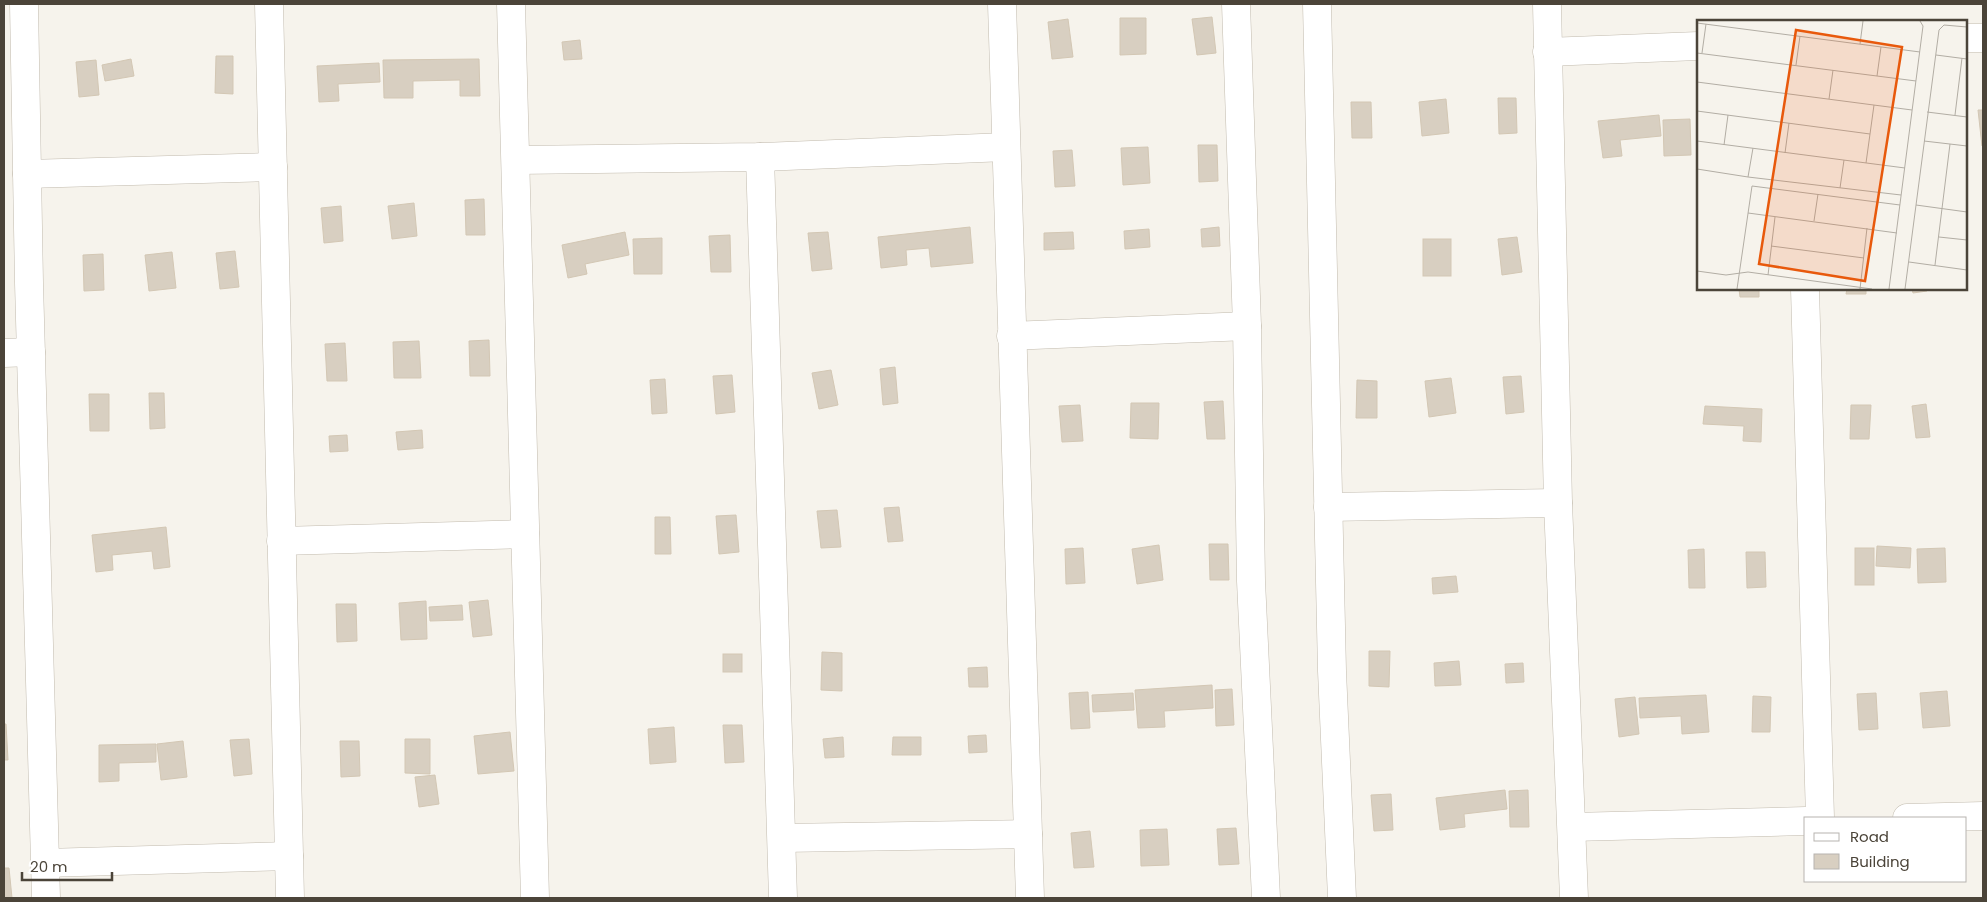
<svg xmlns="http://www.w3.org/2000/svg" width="1987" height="902" font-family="Poppins,sans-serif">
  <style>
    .building { fill: #d8cfc1; stroke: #d3c7b4 }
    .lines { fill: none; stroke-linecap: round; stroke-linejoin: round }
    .minor-casing { stroke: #c2bbae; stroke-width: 29 }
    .minor { stroke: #fff; stroke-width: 28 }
    .inset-road { fill: none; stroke: #b2ada4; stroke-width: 1 }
    .view { fill: #e8590c; fill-opacity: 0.15; stroke: #e8590c; stroke-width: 2.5 }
    .inset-edge { fill: none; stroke: #4b4439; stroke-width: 2.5 }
  </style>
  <rect width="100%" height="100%" fill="#f6f3ec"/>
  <g class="building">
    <path d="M1212 17 1216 53 1197 55 1192 19Z"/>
    <path d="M1120 18H1146V54L1120 55Z"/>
    <path d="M1068 19 1073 57 1052 59 1048 22Z"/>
    <path d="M580 40 582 59 564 60 562 42Z"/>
    <path d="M216 56H233V94L215 93Z"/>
    <path d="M131 59 134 76 105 81 102 65Z"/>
    <path d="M479 59 480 96H460V80L413 81V98H384L383 60Z"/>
    <path d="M96 60 99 95 79 97 76 62Z"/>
    <path d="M379 63 380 82 338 84 339 101 319 102 317 66Z"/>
    <path d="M1498 98H1516L1517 133 1499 134Z"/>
    <path d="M1446 99 1449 133 1422 136 1419 102Z"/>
    <path d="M1351 102H1371L1372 138H1352Z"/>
    <path d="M1978 110H1983V146H1982Z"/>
    <path d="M1659 115 1661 136 1620 140 1622 156 1603 158 1598 121Z"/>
    <path d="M1690 119 1691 155 1664 156 1663 120Z"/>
    <path d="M1198 145H1217L1218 181 1199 182Z"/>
    <path d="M1148 147 1150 183 1123 185 1121 148Z"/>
    <path d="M1072 150 1075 186 1055 187 1053 151Z"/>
    <path d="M484 199 485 235H466L465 200Z"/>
    <path d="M414 203 417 236 392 239 388 206Z"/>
    <path d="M341 206 343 241 324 243 321 208Z"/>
    <path d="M970 227 973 263 931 267 929 248 906 250 907 265 881 268 878 237Z"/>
    <path d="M1219 227 1220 246 1202 247 1201 229Z"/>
    <path d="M1149 229 1150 247 1125 249 1124 231Z"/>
    <path d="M625 232 629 255 585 264 587 274 568 278 562 245Z"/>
    <path d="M828 232 832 269 812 271 808 233Z"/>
    <path d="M1073 232 1074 249 1044 250V233Z"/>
    <path d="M730 235 731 272H711L709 236Z"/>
    <path d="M1517 237 1522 272 1502 275 1498 239Z"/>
    <path d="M662 238V274H634L633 239Z"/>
    <rect x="1423" y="239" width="28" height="37"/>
    <path d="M235 251 239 287 220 289 216 253Z"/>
    <path d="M172 252 176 288 149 291 145 255Z"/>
    <path d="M103 254 104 290 84 291 83 255Z"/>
    <path d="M1739 289H1759V297H1740Z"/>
    <path d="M1847 289H1866V294H1846Z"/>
    <path d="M1912 289H1927V291L1913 293Z"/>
    <path d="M489 340 490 376H470L469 341Z"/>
    <path d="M419 341 421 378H394L393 342Z"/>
    <path d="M345 343 347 381H327L325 344Z"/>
    <path d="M895 367 898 403 883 405 880 369Z"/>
    <path d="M831 370 838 405 819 409 812 373Z"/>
    <path d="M732 375 735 412 716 414 713 376Z"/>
    <path d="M1521 376 1524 412 1506 414 1503 377Z"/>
    <path d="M1451 378 1456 413 1429 417 1425 381Z"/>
    <path d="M665 379 667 413 652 414 650 380Z"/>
    <path d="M1357 380 1377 381V418H1356Z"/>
    <path d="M149 393H164L165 428 150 429Z"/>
    <path d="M89 394H109V431H90Z"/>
    <path d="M1223 401 1225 439H1207L1204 402Z"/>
    <path d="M1131 403H1159L1158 439 1130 438Z"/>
    <path d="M1926 404 1930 437 1916 438 1912 406Z"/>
    <path d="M1080 405 1083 441 1062 442 1059 406Z"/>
    <path d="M1851 405H1871L1869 439H1850Z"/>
    <path d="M1705 406 1762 409 1761 442 1743 441 1744 426 1703 424Z"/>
    <path d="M422 430 423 448 398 450 396 432Z"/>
    <path d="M347 435 348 451 330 452 329 436Z"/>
    <path d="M899 507 903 541 888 542 884 508Z"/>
    <path d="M837 510 841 547 821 548 817 511Z"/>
    <path d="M736 515 739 552 719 554 716 516Z"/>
    <path d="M655 517H670L671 554H655Z"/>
    <path d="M166 527 170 567 154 569 152 551 112 555 113 570 96 572 92 535Z"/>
    <path d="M1209 544H1228L1229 580H1210Z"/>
    <path d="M1159 545 1163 580 1137 584 1132 549Z"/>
    <path d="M1877 546 1911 548 1910 568 1876 566Z"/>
    <path d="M1083 548 1085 583 1066 584 1065 549Z"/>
    <rect x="1855" y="548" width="19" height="37"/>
    <path d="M1945 548 1946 582 1918 583 1917 549Z"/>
    <path d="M1704 549 1705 588H1689L1688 550Z"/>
    <path d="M1746 552H1765L1766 587 1747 588Z"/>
    <path d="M1456 576 1458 592 1433 594 1432 578Z"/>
    <path d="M488 600 492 635 473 637 469 602Z"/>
    <path d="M426 601 427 639 401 640 399 603Z"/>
    <path d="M336 604H356L357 641 337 642Z"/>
    <path d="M462 605 463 620 430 621 429 607Z"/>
    <path d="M1369 651H1390L1389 687 1369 686Z"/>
    <path d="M822 652 842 653V691L821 690Z"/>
    <rect x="723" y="654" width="19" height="18"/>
    <path d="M1459 661 1461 685 1435 686 1434 663Z"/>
    <path d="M1523 663 1524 682 1506 683 1505 664Z"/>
    <path d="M987 667 988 687H969L968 668Z"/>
    <path d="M1212 685 1213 708 1164 711 1165 727 1138 728 1135 690Z"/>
    <path d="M1232 689 1234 725 1216 726 1215 690Z"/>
    <path d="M1947 691 1950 726 1923 728 1920 693Z"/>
    <path d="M1088 692 1090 728 1071 729 1069 693Z"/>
    <path d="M1133 693 1134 710 1093 712 1092 695Z"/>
    <path d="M1876 693 1878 729 1859 730 1857 694Z"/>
    <path d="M1706 695 1709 732 1682 734 1681 716 1640 718 1639 698Z"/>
    <path d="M1753 696 1771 697 1770 732H1752Z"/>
    <path d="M1635 697 1639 734 1619 737 1615 699Z"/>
    <path d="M4 724H6L8 760H4Z"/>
    <path d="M723 725H742L744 762 725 763Z"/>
    <path d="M674 727 676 762 650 764 648 729Z"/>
    <path d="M510 732 514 771 478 774 474 736Z"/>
    <path d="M986 735 987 752 969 753 968 736Z"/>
    <path d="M843 737 844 757 825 758 823 739Z"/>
    <path d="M893 737H921V755H892Z"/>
    <path d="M249 739 252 774 234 776 230 740Z"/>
    <path d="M405 739H430V774L405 773Z"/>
    <path d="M183 741 187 777 161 780 157 744Z"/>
    <path d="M340 741H359L360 776 341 777Z"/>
    <path d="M156 744V762L119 763V781L99 782V745Z"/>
    <path d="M435 775 439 804 419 807 415 777Z"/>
    <path d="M1505 790 1507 809 1464 814 1465 827 1440 830 1436 798Z"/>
    <path d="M1528 790 1529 827H1510L1509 791Z"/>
    <path d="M1391 794 1393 830 1374 831 1371 795Z"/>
    <path d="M1236 828 1239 864 1219 865 1217 829Z"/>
    <path d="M1167 829 1169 865 1141 866 1140 830Z"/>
    <path d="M1090 831 1094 867 1074 868 1071 833Z"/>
    <path d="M4 868H9L12 898H4Z"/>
  </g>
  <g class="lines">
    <g class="minor-casing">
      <g id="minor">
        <path d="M24 4 29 283 46 898"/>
        <path d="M269 4 290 898"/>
        <path d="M511 4 535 898"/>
        <path d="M1002 4 1030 898"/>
        <path d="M1236 4 1247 326 1251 581 1266 898"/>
        <path d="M1317 4 1332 671 1342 898"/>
        <path d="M1547 4 1558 503 1574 898"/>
        <path d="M1966 38H1983"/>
        <path d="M1547 52 1698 46"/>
        <path d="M760 157 783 898"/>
        <path d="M516 160 760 157 1006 147"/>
        <path d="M27 174 273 167"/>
        <path d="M1805 289 1820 818"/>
        <path d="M1011 336 1247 326"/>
        <path d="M4 353 31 352"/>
        <path d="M1328 507 1558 503"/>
        <path d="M281 541 525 534"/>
        <path d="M1907 818 1983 816"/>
        <path d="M1572 827 1806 821"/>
        <path d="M782 838 1028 834"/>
        <path d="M45 863 289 856"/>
      </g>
    </g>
    <use href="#minor" class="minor"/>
  </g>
  <g transform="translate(1697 20)">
    <rect width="270" height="270" fill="#f6f3ec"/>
    <path class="inset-road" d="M0 3 223 32M163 24 166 1M0 33 219 61M5 33 9 4M239 35 270 39M99 45 103 16M180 56 184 27M0 62 215 90M132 79 136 50M0 91 173 114M230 92 270 97M258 95 265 38M0 121 208 148M227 121 270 126M27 125 31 95M88 133 92 103M169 143 177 85M0 149 51 157 56 128M51 157 204 175M143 168 147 140M219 185 270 192M51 193 200 213M117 201 121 174M242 217 270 220M74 226 167 238M212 242 270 250M238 245 253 124M0 251 29 255 51 252 175 269M71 255 78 197M40 269 55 166 203 185M163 269 170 208M192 269 226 6 223 1M208 269 242 10 247 5 270 7"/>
    <path class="view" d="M99 10 205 27 168 261 62 244Z"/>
    <rect width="270" height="270" class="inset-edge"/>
  </g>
  <rect width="1987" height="902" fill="none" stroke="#4b4439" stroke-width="10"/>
  <rect x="1804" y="817" width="162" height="65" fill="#ffffff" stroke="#b7b4b0"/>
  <rect x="1814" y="833" width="25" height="8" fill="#ffffff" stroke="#b7b4b0"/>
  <text x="1850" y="842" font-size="15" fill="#4b4439">Road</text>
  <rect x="1814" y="854" width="25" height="15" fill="#d8cfc1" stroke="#b7b4b0"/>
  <text x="1850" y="867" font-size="15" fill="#4b4439">Building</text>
  <path d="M22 872v8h90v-8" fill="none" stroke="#4b4439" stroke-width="2.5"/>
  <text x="30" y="872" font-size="15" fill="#4b4439" stroke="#ffffff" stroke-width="4" paint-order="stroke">20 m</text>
</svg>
